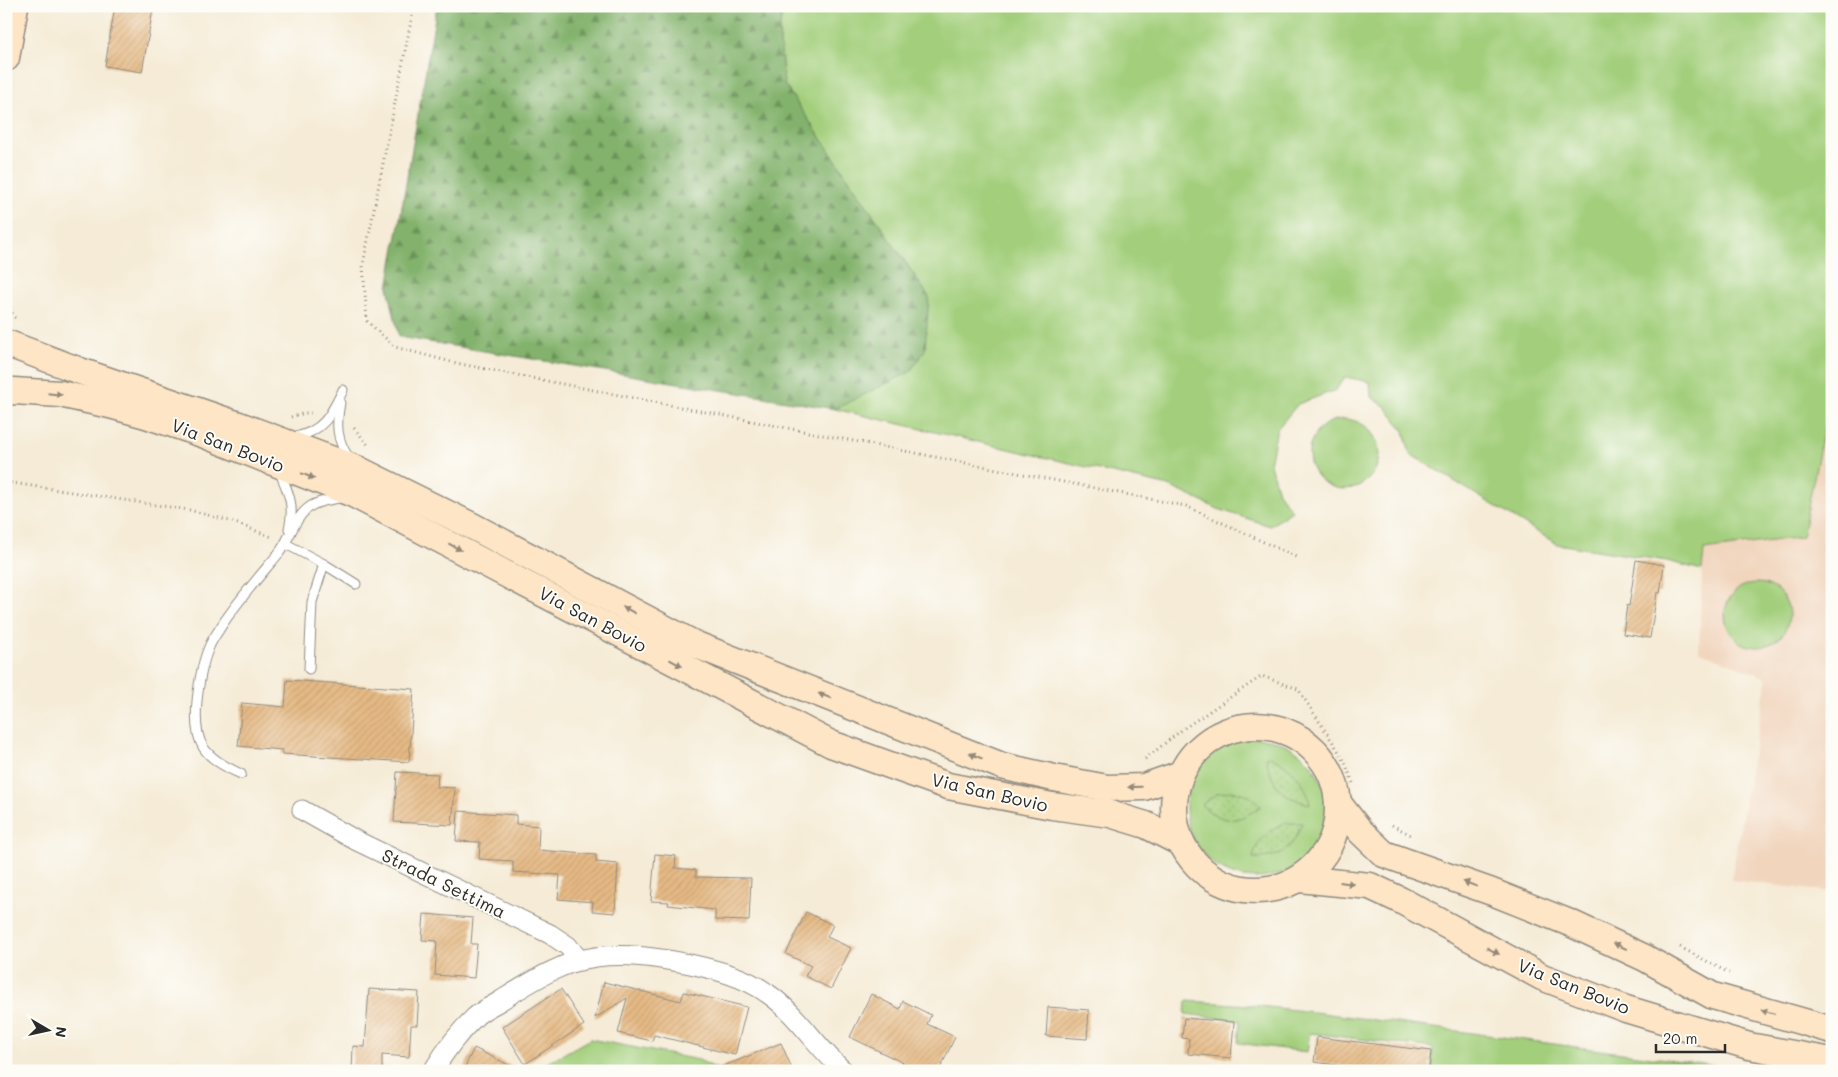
<svg xmlns="http://www.w3.org/2000/svg" width="1838" height="1077" font-family="Mali,sans-serif">
  <style>
    .built { fill: #f1d5bd }
    .green { fill: #a3cf7c; stroke: #677d54 }
    .forest { fill: url(#forest-firs); stroke: #566e4c }
    .garden { fill: url(#garden-dots); stroke: #677d54 }
    .building { fill: url(#building-hatch) }
    .lines { fill: none; stroke-linecap: round; stroke-linejoin: round }
    .lane-casing { stroke: #908b80; stroke-width: 11 }
    .street-casing { stroke: #908b80; stroke-width: 21 }
    .secondary-casing { stroke: #908b80; stroke-width: 29 }
    .path { stroke: #908b80; stroke-width: 3; stroke-dasharray: 1 4; stroke-linecap: butt }
    .lane { stroke: #fff; stroke-width: 9 }
    .street { stroke: #fff; stroke-width: 19 }
    .secondary { stroke: #fde5c5; stroke-width: 26 }
    .oneway { fill: #948878 }
    .labels { text-anchor: middle; dominant-baseline: central; stroke-width: 4; stroke-linejoin: round; paint-order: stroke }
    .street-label { font-size: 18px; fill: #2b2b2b; stroke: #fdfcf7 }
  </style>
  <defs>
    <pattern id="forest-firs" width="22" height="20" patternUnits="userSpaceOnUse" patternTransform="scale(1.25)"><rect width="22" height="20" fill="#82b26c"/><path d="M5 1l3.5 6h-7zM16 11l3.5 6h-7z" fill="#6b9159"/></pattern>
    <pattern id="garden-dots" width="8" height="8" patternUnits="userSpaceOnUse" patternTransform="scale(1.25)"><rect width="8" height="8" fill="#a3cf7c"/><path d="M2 2h.1M6 6h.1" fill="none" stroke="#8cb26b" stroke-width="1.8" stroke-linecap="round"/></pattern>
    <pattern id="building-hatch" width="6" height="6" patternUnits="userSpaceOnUse" patternTransform="scale(1.25)"><rect width="6" height="6" fill="#e6ba85"/><path d="M-1 1l2-2M0 6l6-6M5 7l2-2" fill="none" stroke="#c5a073"/></pattern>
  </defs>
  <rect width="100%" height="100%" fill="#fdfcf7"/>
  <filter id="ink" filterUnits="userSpaceOnUse"><feTurbulence type="fractalNoise" baseFrequency=".02" numOctaves="2"/><feDisplacementMap in="SourceGraphic" scale="10" xChannelSelector="R" yChannelSelector="G"/><feConvolveMatrix kernelMatrix="1 2 1 2 8 2 1 2 1" color-interpolation-filters="sRGB"/></filter>
  <filter id="wash" filterUnits="userSpaceOnUse"><feTurbulence type="fractalNoise" baseFrequency=".0096" numOctaves="4" result="noise"/><feDisplacementMap in="SourceGraphic" scale="20" xChannelSelector="R" yChannelSelector="G"/><feGaussianBlur stdDeviation="1.12" result="paint"/><feColorMatrix in="noise" values="0 0 0 0 0 0 0 0 0 0 0 0 0 0 0 0 0 1.4 0 .05"/><feComposite in="paint" operator="in"/></filter>
  <g filter="url(#wash)">
    <rect width="100%" height="100%" fill="#f5ebd6"/>
    <path class="built" d="M1832 388V892L1731 880 1767 678 1699 651 1703 550 1802 536Z"/>
    <g class="green">
      <path d="M783 6H1832V388L1802 537 1704 550 1702 570 1667 561 1557 544 1410 454 1404 431 1385 406 1371 397 1370 382 1345 377 1336 390 1298 404 1277 429 1270 464 1278 492 1292 511 1270 526 1218 509 1169 486 835 409 910 371 929 297 784 84 779 31Z"/>
      <circle cx="1344" cy="454" r="35"/>
      <circle cx="1757" cy="615" r="32"/>
      <circle cx="1256" cy="808" r="70"/>
      <path d="M1186 1001 1250 1005 1322 1013 1756 1071H1431L1433 1048 1310 1033 1307 1052 1238 1043 1240 1021 1185 1014Z"/>
      <path d="M590 1039 699 1060 721 1071H533Z"/>
    </g>
    <path class="forest" d="M437 6H783L779 31 784 84 929 297 925 350 910 372 835 409 399 337 388 287Z"/>
    <g class="garden">
      <path d="M1270 756C1291 766 1306 781 1310 804 1282 798 1271 785 1266 757Z"/>
      <path d="M1232 791 1249 795 1261 806C1237 824 1224 824 1201 805L1218 793Z"/>
      <path d="M1286 823H1302C1293 849 1280 859 1253 858 1257 838 1269 831 1286 823Z"/>
    </g>
    <g id="blocks">
      <g class="building">
        <path d="M115 6H139L153 9 142 72 105 66Z"/>
        <path d="M1636 560 1664 565 1660 593H1657L1650 638 1623 634 1627 605 1629 606Z"/>
        <path d="M287 680 414 689 409 762 282 754V750L238 746 242 703 285 707Z"/>
        <path d="M397 772 438 774 437 787 455 788 452 825 394 822Z"/>
        <path d="M458 811 516 815V824L539 826 538 850 596 855V862L618 864 615 913 592 911 593 902 558 899 560 875 513 872V861L479 859 480 842 456 841Z"/>
        <path d="M655 854 676 856 675 868 696 870V877L751 878 749 921 715 920V910L668 905 669 902 651 901Z"/>
        <path d="M806 912 833 925 827 937 851 948 831 989 805 976 811 966 786 954Z"/>
        <path d="M424 914 473 918 471 944H477L474 978 435 975 437 941 422 940Z"/>
        <path d="M604 982 681 1001 684 992 747 1007 735 1055 654 1035 652 1041 618 1033 627 998 595 1018Z"/>
        <path d="M369 989 419 992 417 1025H411L409 1057 382 1055V1069L352 1071 353 1046 365 1047Z"/>
        <path d="M561 989 584 1025 525 1064 502 1027Z"/>
        <path d="M871 994 900 1009 903 1001 931 1015 927 1024 955 1037 939 1071H920L850 1037Z"/>
        <path d="M1048 1007 1089 1010 1087 1039 1046 1036Z"/>
        <path d="M1184 1018 1234 1022 1231 1058 1188 1054 1189 1039 1182 1038Z"/>
        <path d="M1317 1037 1431 1051 1429 1071H1351L1352 1067 1314 1062Z"/>
        <path d="M781 1043 793 1071H714V1070Z"/>
        <path d="M474 1048 521 1071H463Z"/>
      </g>
    </g>
  </g>
  <g filter="url(#ink)">
    <use href="#blocks" fill-opacity="0" stroke="#908b80" stroke-width="1"/>
    <g class="lines">
      <g class="lane-casing">
        <g id="lane">
          <path d="M340 403C336 424 336 441 350 459"/>
          <path d="M294 437C323 432 331 415 343 390"/>
          <path d="M279 470C288 492 295 504 289 529"/>
          <path d="M286 544 324 564 356 584"/>
          <path d="M309 669 312 602 324 564"/>
          <path d="M241 774C203 757 193 744 197 701 199 682 202 662 210 645 213 638 218 632 222 625 239 599 259 577 279 553 290 539 294 517 311 506 320 500 333 500 344 497"/>
        </g>
      </g>
      <g class="street-casing">
        <g id="street">
          <path d="M302 810 357 841 550 934 568 946 580 961"/>
          <path d="M433 1071C445 1051 458 1033 475 1017 482 1010 492 1006 500 1001 529 983 562 961 596 957 627 953 659 958 690 964 717 970 745 977 767 993 798 1014 816 1047 844 1071"/>
        </g>
      </g>
      <g class="secondary-casing">
        <g id="secondary">
          <path d="M6 58 15 6"/>
          <path d="M6 343 80 371 239 425 357 469 474 527 694 644 1002 766 1054 778 1107 788 1144 787 1181 774"/>
          <path d="M6 392 14 391 60 394 110 405 146 415 205 435 353 494 831 744 948 786 1052 806 1110 814 1146 825 1181 843"/>
          <circle cx="1256" cy="808" r="82"/>
          <path d="M1338 803 1360 831 1384 854 1492 892 1570 923 1645 958 1713 996 1832 1030"/>
          <path d="M1299 879 1370 886 1400 900 1542 977 1626 1009 1749 1046 1832 1061"/>
        </g>
      </g>
      <g class="path">
        <path d="M414 6 363 265 367 321 395 347 455 363 1186 506 1296 557"/>
        <path d="M6 299 14 317 17 319"/>
        <path d="M291 417 305 413H311"/>
        <path d="M354 428 369 446"/>
        <path d="M6 482 189 510 230 521 272 537"/>
        <path d="M1145 759 1183 729 1262 676 1298 689 1343 758 1353 783"/>
        <path d="M1392 825 1413 836"/>
        <path d="M1680 947 1729 973"/>
        <path d="M593 1071 621 1067 639 1071"/>
      </g>
      <use href="#lane" class="lane"/>
      <use href="#street" class="street"/>
      <use href="#secondary" class="secondary"/>
    </g>
    <defs><path id="oneway-solid" d="M-6-.8H1V-3.2L6.5 0L1 3.2V.8H-6Z" transform="scale(1.25)"/></defs>
    <g class="oneway">
      <use href="#oneway-solid" transform="translate(55 394) rotate(6)"/>
      <use href="#oneway-solid" transform="translate(308 476) rotate(22)"/>
      <use href="#oneway-solid" transform="translate(455 547) rotate(28)"/>
      <use href="#oneway-solid" transform="translate(629 610) rotate(-152)"/>
      <use href="#oneway-solid" transform="translate(676 663) rotate(28)"/>
      <use href="#oneway-solid" transform="translate(825 696) rotate(-159)"/>
      <use href="#oneway-solid" transform="translate(976 756) rotate(-158)"/>
      <use href="#oneway-solid" transform="translate(1135 787) rotate(179)"/>
      <use href="#oneway-solid" transform="translate(1347 883) rotate(8)"/>
      <use href="#oneway-solid" transform="translate(1470 884) rotate(-161)"/>
      <use href="#oneway-solid" transform="translate(1620 946) rotate(-155)"/>
      <use href="#oneway-solid" transform="translate(1493 951) rotate(28)"/>
      <use href="#oneway-solid" transform="translate(1768 1012) rotate(-164)"/>
    </g>
  </g>
  <g class="labels">
    <g class="street-label">
      <text transform="translate(228 445) rotate(21)">Via San Bovio</text>
      <text transform="translate(593 619) rotate(28)">Via San Bovio</text>
      <text transform="translate(990 792) rotate(13)">Via San Bovio</text>
      <text transform="translate(444 883) rotate(26)">Strada Settima</text>
      <text transform="translate(1574 986) rotate(22)">Via San Bovio</text>
    </g>
  </g>
  <rect width="1838" height="1077" fill="none" stroke="#fdfcf7" stroke-width="25"/>
  <g transform="translate(48 1030) rotate(99)" stroke="#fdfcf7" stroke-width="4" paint-order="stroke">
  <path d="M0-4L9 19L0 12L-9 19Z" fill="#2b2b2b"/>
  <text y="-8" font-size="14" font-weight="bold" text-anchor="middle" fill="#2b2b2b">N</text>
  </g>
  <path d="M1656 1044v8h69v-8" fill="none" stroke="#2b2b2b" stroke-width="2.5"/>
  <text x="1663" y="1044" font-size="15" fill="#2b2b2b" stroke="#fdfcf7" stroke-width="4" paint-order="stroke">20 m</text>
</svg>
